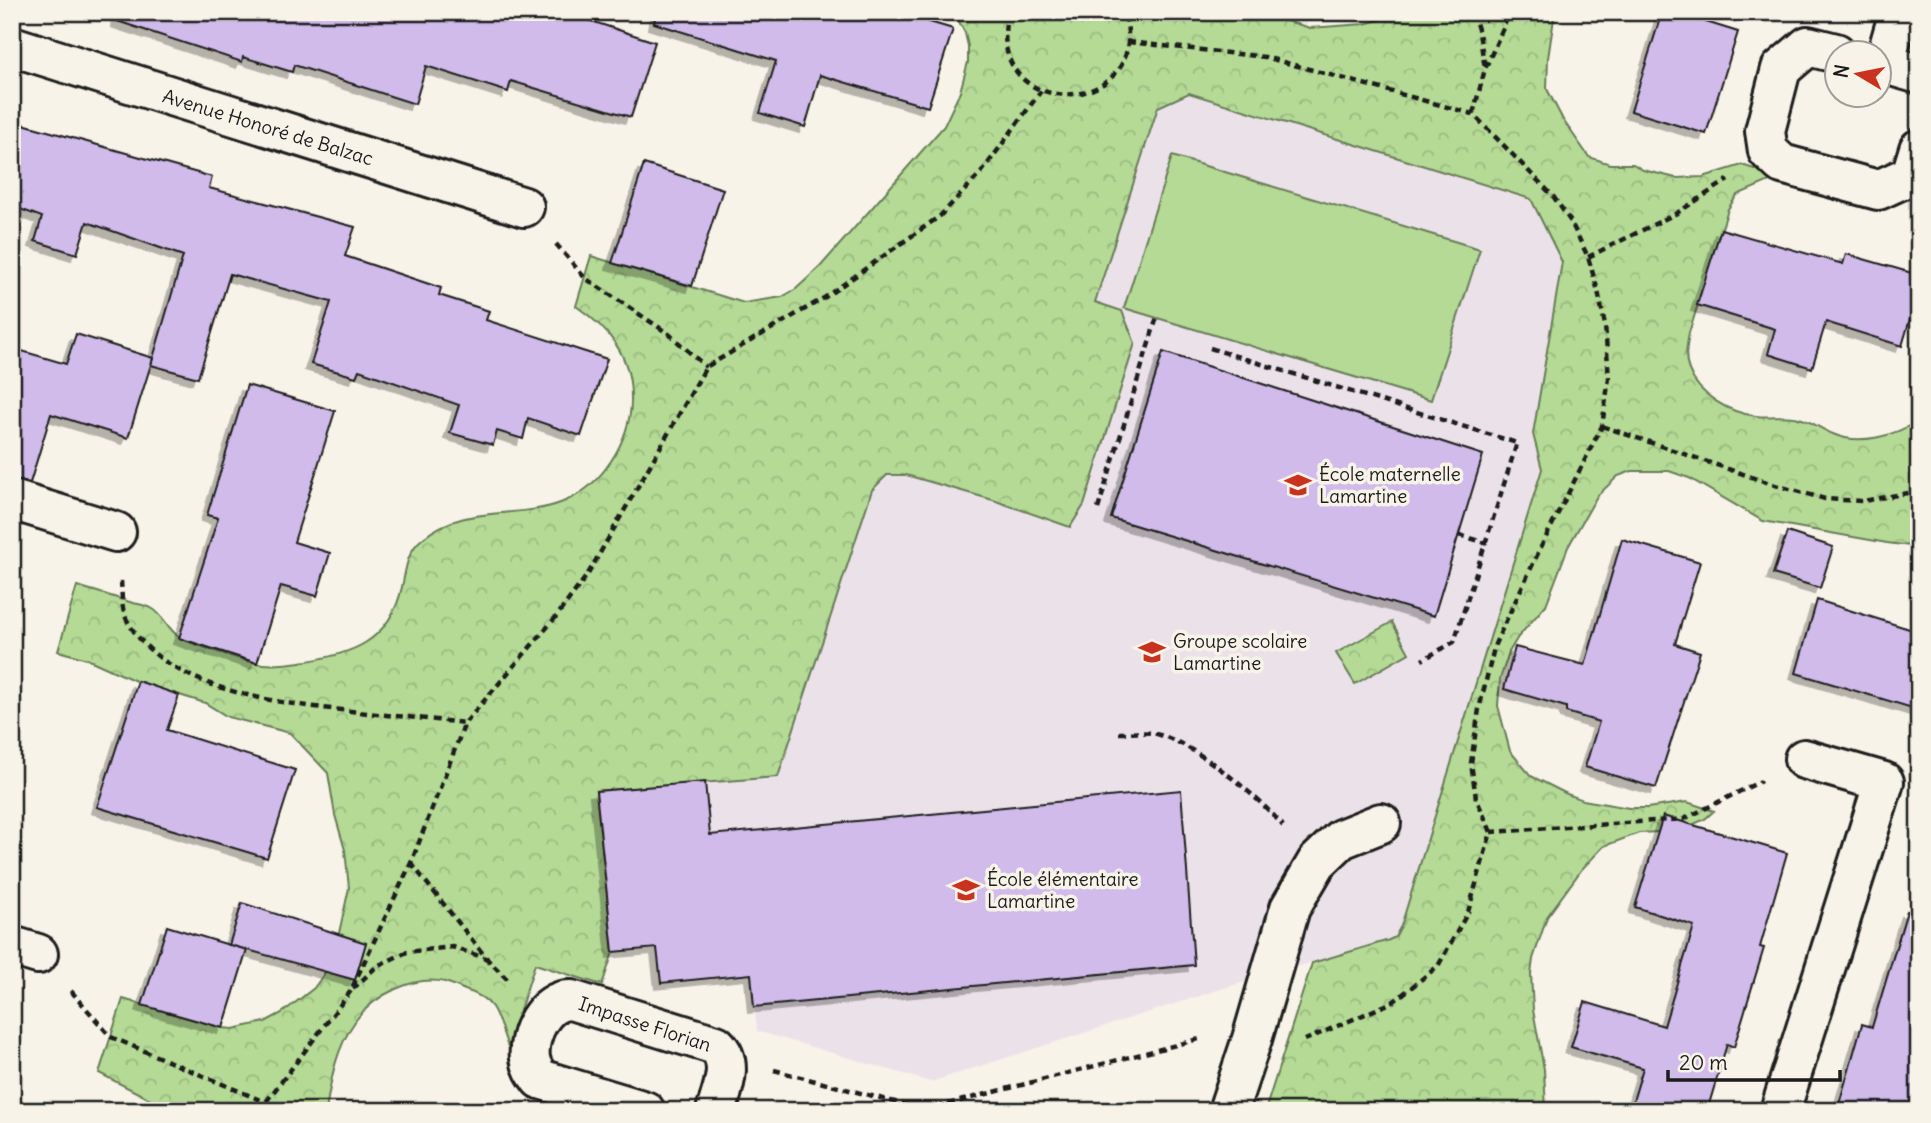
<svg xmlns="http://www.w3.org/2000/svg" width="1931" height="1123" font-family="Delius,sans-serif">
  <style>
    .built { fill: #ebe2e9 }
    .grass { fill: #b4da95; stroke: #687b58; stroke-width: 2 }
    .park { fill: url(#park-crowns); stroke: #687b58; stroke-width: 2 }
    .building { fill: #d0bbeb; stroke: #1c1c1c; stroke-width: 2; filter: url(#shadow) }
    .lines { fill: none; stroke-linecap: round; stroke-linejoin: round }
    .minor-casing { stroke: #1c1c1c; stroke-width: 44 }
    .path { stroke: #1c1c1c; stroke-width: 4.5; stroke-dasharray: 7 5; stroke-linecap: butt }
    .minor { stroke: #f7f3e8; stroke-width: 38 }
    .labels { text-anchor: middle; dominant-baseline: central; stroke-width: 7; stroke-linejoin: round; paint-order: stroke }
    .street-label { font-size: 19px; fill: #1c1c1c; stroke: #f7f3e8 }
    .poi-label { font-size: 19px; fill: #1c1c1c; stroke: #f7f3e8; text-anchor: start }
  </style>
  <defs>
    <pattern id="park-crowns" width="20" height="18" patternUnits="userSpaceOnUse" patternTransform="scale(1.75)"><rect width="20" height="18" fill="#b4da95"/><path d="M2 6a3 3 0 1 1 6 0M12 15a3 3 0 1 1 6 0" fill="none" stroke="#9aba80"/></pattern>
    <filter id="shadow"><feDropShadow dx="-6" dy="6" stdDeviation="0" flood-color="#0004"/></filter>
  </defs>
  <rect width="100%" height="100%" fill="#f7f3e8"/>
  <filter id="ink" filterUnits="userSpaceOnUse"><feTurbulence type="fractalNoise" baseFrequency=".0143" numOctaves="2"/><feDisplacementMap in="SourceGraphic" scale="14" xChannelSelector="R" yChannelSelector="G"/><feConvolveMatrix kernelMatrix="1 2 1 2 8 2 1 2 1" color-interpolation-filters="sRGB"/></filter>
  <g filter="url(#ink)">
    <path class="built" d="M1189 92 1531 199 1562 262 1533 434 1542 469 1398 932 1389 940 1221 989 931 1082 757 1031 751 974 661 983 657 948 613 952 596 791 778 776 872 490 887 475H906L993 500 1070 527 1084 505 1135 343 1095 303 1158 107Z"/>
    <path class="grass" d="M1172 156 1480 249 1431 400 1124 308Z"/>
    <g class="park">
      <path d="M954 12H1257L1310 28 1364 24 1379 20 1393 12H1555L1548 58 1547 89 1563 120 1589 157 1610 164H1633L1643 170 1676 178 1703 177 1742 165 1779 177 1737 195 1728 209 1689 333C1687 345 1684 358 1689 370 1699 396 1730 413 1756 416 1771 418 1785 414 1799 418 1811 421 1821 429 1833 434 1859 446 1895 436 1919 420V547L1887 543 1763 521 1689 478 1669 471H1632L1618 476 1597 496 1568 547 1546 605 1518 637 1509 652 1500 679 1498 706 1510 751 1531 776 1567 794 1583 800 1629 808H1647L1687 802 1714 811 1705 819 1679 831 1639 833 1604 846 1582 869 1547 917 1533 959 1531 974 1533 1010 1544 1069 1546 1111H1265L1312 963 1389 940 1395 937 1401 926 1542 469 1533 434 1562 262 1531 199 1189 93 1158 107 1095 302 1122 311 1135 343 1084 505 1070 527 993 500 906 475H887L872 490 778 777 596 791 613 952 602 985 535 964 508 1047C503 1034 499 1018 492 1007 486 998 475 993 465 990 459 987 452 984 445 982 414 975 374 995 356 1020 336 1048 331 1078 326 1111H157L148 1098 99 1073 123 999 223 1028 233 1029 265 1022 282 1013 314 988 324 974 339 933 349 888 345 850 335 815 328 773 290 733 228 717 205 703 138 682 87 659 58 651 77 586C95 591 114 597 133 603 139 604 148 606 153 609 163 615 168 629 178 636 186 643 251 663 263 664 275 665 288 664 300 662 351 655 390 642 402 587 406 569 407 551 422 539 481 489 559 541 611 461 623 443 632 419 631 397 631 355 609 329 576 306L591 256 744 303 782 297 796 289 820 267 944 126 960 92 968 62V46L965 33Z"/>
      <path d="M1392 622 1409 653 1355 684 1336 653Z"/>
    </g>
    <g class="building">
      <path d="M118 12H564L655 42 631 117 511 81 508 92 426 66 415 104 294 65 292 72 243 57 242 62 117 21Z"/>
      <path d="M656 12H896L953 29 928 107 820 75 805 127 760 113 776 61 654 23Z"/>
      <path d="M1662 12H1674L1738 32 1706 134 1631 111Z"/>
      <path d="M12 121 212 177 209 188 355 227 345 256 441 288 439 295 489 311 486 320 607 359 581 436 528 418 523 439 497 431 493 445 450 433 459 405 359 370 356 377 311 364 331 302 230 274 198 378 151 365 183 256 87 222 77 254 35 241 42 217 12 206Z"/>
      <path d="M644 164 723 189 692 286 612 263Z"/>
      <path d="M1721 229 1843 264 1846 254 1919 275V289L1902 346 1826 322 1812 368 1768 354 1775 329 1697 305Z"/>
      <path d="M76 334 153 358 128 438 51 414 30 483 12 479V348L66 364Z"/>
      <path d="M1163 352 1483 455 1434 616 1111 518Z"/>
      <path d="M247 385 335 411 294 542 330 553 317 596 281 586 257 663 179 638 218 518 207 515Z"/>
      <path d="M1787 532 1833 547 1820 588 1773 574Z"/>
      <path d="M1622 539 1700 562 1675 644 1700 652 1656 788 1585 767 1599 722 1566 712V707L1504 689 1515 647 1585 665Z"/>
      <path d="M1817 600 1919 632V710L1796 673Z"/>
      <path d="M138 681 179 695 167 730 295 770 267 858 97 807Z"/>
      <path d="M705 782 710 835 1181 790 1194 965 754 1007 751 974 661 983 657 948 613 952 596 791Z"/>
      <path d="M1663 816 1787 853 1760 947 1764 948 1749 997 1734 1047 1727 1044 1707 1111H1630L1643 1068 1571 1047 1585 1002 1664 1026 1694 926 1635 907Z"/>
      <path d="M242 903 366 943 355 980 230 945 247 950 223 1028 142 1005 167 926 229 945Z"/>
      <path d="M1907 911 1919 913V1083L1910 1111H1837L1862 1024 1872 1027Z"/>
    </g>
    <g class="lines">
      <g class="minor-casing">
        <g id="minor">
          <path d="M12 46 524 207"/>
          <path d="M1836 53 1808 46 1781 69 1765 131 1768 151 1782 164 1878 190 1911 175 1919 149"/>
          <path d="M1878 62 1919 74"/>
          <path d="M1884 64 1899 12"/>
          <path d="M12 500 116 532"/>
          <path d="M12 946 38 954"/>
          <path d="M645 1111 540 1079C535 1072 531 1066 530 1058 527 1035 544 999 571 1000L716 1045C735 1063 722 1090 716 1111"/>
          <path d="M1228 1111 1252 1039 1290 908 1317 862 1341 839 1381 823"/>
          <path d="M1780 1111 1884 782 1804 759"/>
        </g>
      </g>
      <g class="path">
        <path d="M1008 12C981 127 1157 117 1124 12"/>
        <path d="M1473 12 1479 33 1485 68"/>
        <path d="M1128 42 1265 57 1473 114 1553 196 1571 222 1588 257 1598 291 1605 325 1609 378 1602 426 1541 547 1495 644 1479 709 1471 763 1476 798 1491 832 1468 912 1438 966 1393 1002 1305 1040"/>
        <path d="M1473 114 1485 69 1510 12"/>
        <path d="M556 244 585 278 669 334 706 367"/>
        <path d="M1588 257 1677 213 1728 180"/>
        <path d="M1210 348 1517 443 1454 642 1422 660"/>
        <path d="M1602 426 1775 485 1825 499 1863 501 1919 491"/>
        <path d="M1098 509 1157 317"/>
        <path d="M1459 535 1486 543"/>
        <path d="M121 581C122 592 121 608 126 618 163 693 286 704 359 712 394 716 430 719 465 723"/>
        <path d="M1119 733C1130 733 1141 732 1152 733 1191 740 1258 796 1283 826"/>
        <path d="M1491 832 1684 819 1761 781"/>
        <path d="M411 863 488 960 509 981"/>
        <path d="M353 989 377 966 407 952 452 947 488 959"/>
        <path d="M71 991 111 1037 265 1102"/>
        <path d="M774 1070 925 1110 1199 1039"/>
        <path d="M259 1111 350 992 411 863 465 723 556 617 588 574 706 367 824 298 940 216 981 173 1041 91"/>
      </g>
      <use href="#minor" class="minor"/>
    </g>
  </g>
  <defs>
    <g id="school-bare" transform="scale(2.1)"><path d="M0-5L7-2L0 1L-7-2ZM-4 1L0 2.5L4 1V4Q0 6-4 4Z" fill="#c8321e" stroke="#f7f3e8" stroke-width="2.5" paint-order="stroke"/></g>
  </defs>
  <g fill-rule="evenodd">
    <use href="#school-bare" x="1298" y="485"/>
    <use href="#school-bare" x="1152" y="652"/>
    <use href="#school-bare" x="966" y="890"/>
  </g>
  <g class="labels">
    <g class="street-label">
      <text transform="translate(268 127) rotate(17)">Avenue Honoré de Balzac</text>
      <text transform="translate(645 1024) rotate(18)">Impasse Florian</text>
    </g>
    <g class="poi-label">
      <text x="1319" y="474">École maternelle<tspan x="1319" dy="22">Lamartine</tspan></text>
      <text x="1173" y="641">Groupe scolaire<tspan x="1173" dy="22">Lamartine</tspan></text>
      <text x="987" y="879">École élémentaire<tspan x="987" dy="22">Lamartine</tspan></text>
    </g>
  </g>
  <rect width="1931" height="1123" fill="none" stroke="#f7f3e8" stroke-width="42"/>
  <rect x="21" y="21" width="1889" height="1081" fill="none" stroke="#1c1c1c" stroke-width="2.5" filter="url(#ink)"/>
  <g transform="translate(1858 74) rotate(280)"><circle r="33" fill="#f7f3e8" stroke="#9f9d96" stroke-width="2"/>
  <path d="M0-5L12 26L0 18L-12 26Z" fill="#c8321e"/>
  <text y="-10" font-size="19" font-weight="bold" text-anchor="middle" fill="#1c1c1c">N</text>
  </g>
  <path d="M1668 1070v10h172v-10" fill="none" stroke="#1c1c1c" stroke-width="3.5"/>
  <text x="1679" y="1070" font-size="21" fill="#1c1c1c" stroke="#f7f3e8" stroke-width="5" paint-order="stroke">20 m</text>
</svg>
